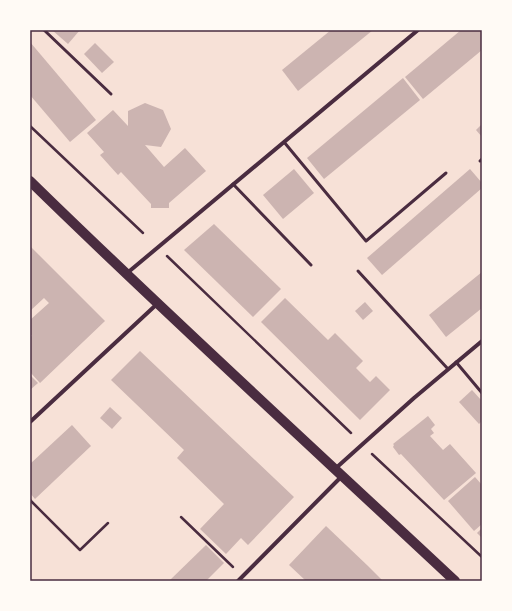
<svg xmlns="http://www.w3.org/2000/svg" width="512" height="611" font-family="Figtree,sans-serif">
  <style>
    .building { fill: #ccb4b1 }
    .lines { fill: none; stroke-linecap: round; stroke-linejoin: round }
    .path { stroke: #4a2c40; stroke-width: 2.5 }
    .service { stroke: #4a2c40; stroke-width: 3 }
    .minor { stroke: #4a2c40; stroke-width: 4 }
    .primary { stroke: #4a2c40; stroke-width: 10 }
    .neatline { fill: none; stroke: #4a2c40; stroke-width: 1.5 }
  </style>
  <rect width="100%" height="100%" fill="#f7e1d7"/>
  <g class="building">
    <path d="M52 30H80L68 44Z"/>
    <path d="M331 30H373L298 91 282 70Z"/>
    <path d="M461 30H482V50L423 99 405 77Z"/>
    <path d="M30 42 96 120 70 142 30 95Z"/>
    <path d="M95 43 114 62 102 73 84 54Z"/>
    <path d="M403 78 420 100 324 179 307 158Z"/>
    <path d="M145 103 163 110 171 129 161 147 145 145 164 167 185 148 206 171 169 203V208H151V204L121 172 118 175 100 155 104 152 87 133 113 110 128 126V111Z"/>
    <path d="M482 124V137L476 130Z"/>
    <path d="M294 169 314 193 283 219 263 195Z"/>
    <path d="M470 169 482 183V188L382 275 367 258Z"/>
    <path d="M214 224 281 289 253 317 184 250Z"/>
    <path d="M30 246 105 321 40 383 30 372V337L32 336 30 333V320L49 303 44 298 30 311Z"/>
    <path d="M482 272V308L446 337 429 315Z"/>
    <path d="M285 298 328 340 335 333 363 361 356 368 370 382 376 376 390 390 360 420 261 322Z"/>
    <path d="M365 302 373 311 363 320 355 311Z"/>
    <path d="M140 351 294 497 248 545 241 538 226 554 200 529 224 504 177 458 184 450 111 380Z"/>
    <path d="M30 375 38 383 30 390Z"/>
    <path d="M472 390 482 401V421L479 424 459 402Z"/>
    <path d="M110 407 122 418 112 429 100 418Z"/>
    <path d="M428 416 435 425 431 429 434 433 430 436 443 450 450 444 476 473 444 500 401 454 399 455 393 447 394 445 393 444Z"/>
    <path d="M72 425 91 446 35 499 30 493V464Z"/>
    <path d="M475 477 482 485V524L474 531 448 501Z"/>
    <path d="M326 526 368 566 383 581H306L289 565Z"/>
    <path d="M482 528V538L477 533Z"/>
    <path d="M206 545 224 563 206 581H169Z"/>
  </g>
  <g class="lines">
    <g class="path">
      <path d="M30 126 143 233"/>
      <path d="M167 256 351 433"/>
      <path d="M372 454 482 557"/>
      <path d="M30 500 80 550 108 523"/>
      <path d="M181 517 233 567"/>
    </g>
    <g class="service">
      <path d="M44 30 111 94"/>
      <path d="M284 142 366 241 446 173"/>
      <path d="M480 161 482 159"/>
      <path d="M233 184 311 265"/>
      <path d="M358 271 448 369"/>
      <path d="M456 362 482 393"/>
    </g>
    <g class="minor">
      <path d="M126 274 418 30"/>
      <path d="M30 422 157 304"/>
      <path d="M336 468 414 398 482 341"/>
      <path d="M238 581 342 476"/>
    </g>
    <path class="primary" d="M30 181C169 317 313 448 455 581"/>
  </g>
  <rect width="512" height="611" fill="none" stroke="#fffaf5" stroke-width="62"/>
  <rect x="31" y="31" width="450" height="549" class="neatline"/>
</svg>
